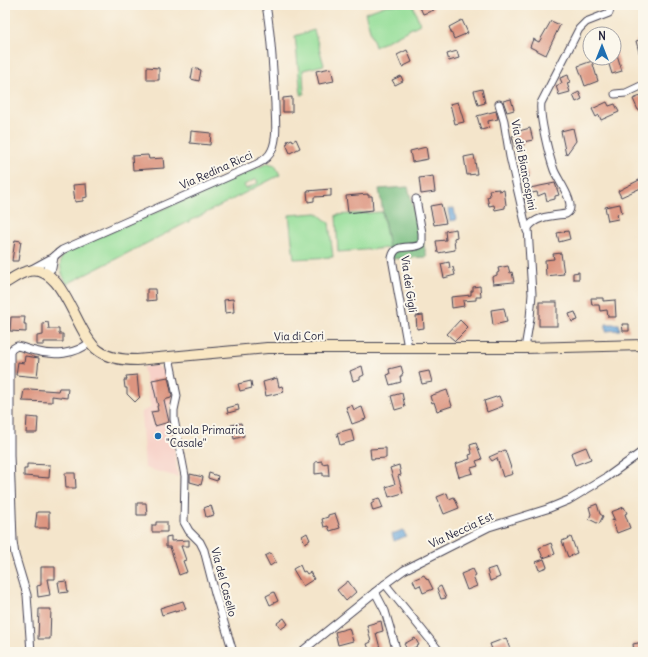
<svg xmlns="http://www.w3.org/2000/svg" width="648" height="657" font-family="Delius,sans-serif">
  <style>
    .built { fill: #f7d1c8 }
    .green { fill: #95de99; stroke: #5c806a; fill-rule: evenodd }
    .forest { fill: #78bd81; stroke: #4d705e }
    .water { fill: #68a5d9; stroke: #45648a }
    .building { fill: #dd9580 }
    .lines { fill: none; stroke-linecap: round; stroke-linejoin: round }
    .street-casing { stroke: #423f51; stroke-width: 9 }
    .secondary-casing { stroke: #423f51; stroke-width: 12 }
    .street { stroke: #fff; stroke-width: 7 }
    .secondary { stroke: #f9e7c3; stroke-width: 10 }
    .poi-dot { fill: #1f6fb2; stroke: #fbf7ec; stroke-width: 1.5 }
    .labels { text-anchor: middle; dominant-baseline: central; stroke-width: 4; stroke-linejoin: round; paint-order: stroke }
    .street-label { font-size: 11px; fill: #22223b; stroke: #fbf7ec }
    .poi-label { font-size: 11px; fill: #22223b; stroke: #fbf7ec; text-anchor: start }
  </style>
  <rect width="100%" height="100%" fill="#fbf7ec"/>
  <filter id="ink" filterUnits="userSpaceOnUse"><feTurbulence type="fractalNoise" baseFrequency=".025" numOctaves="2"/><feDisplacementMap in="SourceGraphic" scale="8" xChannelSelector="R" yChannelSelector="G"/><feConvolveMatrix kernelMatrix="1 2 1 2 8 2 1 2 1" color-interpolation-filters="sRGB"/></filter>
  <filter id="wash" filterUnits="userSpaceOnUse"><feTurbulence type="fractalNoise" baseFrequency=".012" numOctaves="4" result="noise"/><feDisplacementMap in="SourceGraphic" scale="16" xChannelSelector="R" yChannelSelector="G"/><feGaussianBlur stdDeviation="0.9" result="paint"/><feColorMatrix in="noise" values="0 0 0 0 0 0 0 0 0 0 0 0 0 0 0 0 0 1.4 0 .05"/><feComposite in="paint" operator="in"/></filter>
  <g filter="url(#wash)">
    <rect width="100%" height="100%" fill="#f4e5cb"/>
    <path class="built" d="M157 365 160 369 166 368 173 398 169 408 178 477 145 468 141 412 151 408 143 367Z"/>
    <g class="green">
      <path d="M387 5H413L420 24 375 47 365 13Z"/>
      <path d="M314 30 324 65 303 70 304 94 301 95 295 36Z"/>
      <path d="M268 163 275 165 280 175 67 284C61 274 56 258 67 251ZM256 179 258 183 246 189 244 185Z"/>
      <path d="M382 212 389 248 338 252 336 215Z"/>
      <path d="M317 213 329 223 333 257 294 259 289 215Z"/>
    </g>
    <path class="forest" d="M408 187 427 257 391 259 379 189Z"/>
    <g class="water">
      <path d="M454 208 456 220 450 221 448 209Z"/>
      <path d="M606 324H619L620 330 606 331Z"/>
      <path d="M403 530 406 536 394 541 392 534Z"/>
    </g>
    <g id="blocks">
      <g class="building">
        <path d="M419 5H432L434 10 423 14Z"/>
        <path d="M462 20 468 33 454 39 449 27Z"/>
        <path d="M551 21 560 25 546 55 530 47 533 39 539 42Z"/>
        <path d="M643 39V59H641L636 41Z"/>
        <path d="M614 48H615L622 71 612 74 607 58H614Z"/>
        <path d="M407 50 412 62 402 67 397 55Z"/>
        <path d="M457 51 459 58 449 61 447 54Z"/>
        <path d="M592 61 598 81 585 86 578 66Z"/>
        <path d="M147 67 159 68V80H147Z"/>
        <path d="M193 68 201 70 199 81 191 79Z"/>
        <path d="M331 68 334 81 319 84 316 71Z"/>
        <path d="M568 75 570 82 567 83 570 92 559 95 556 86 562 83 560 78Z"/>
        <path d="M401 76 403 81 395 85 392 80Z"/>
        <path d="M482 89 485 103 478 105 474 91Z"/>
        <path d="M579 92 582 99 576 102 573 95Z"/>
        <path d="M643 95V111L638 110 633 99Z"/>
        <path d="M292 97V112H283V98Z"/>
        <path d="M511 99 514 110 507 112 503 101Z"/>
        <path d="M458 102 464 122 455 124 450 104Z"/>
        <path d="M607 102 609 106 615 104 619 112 601 120 599 115 596 117 592 109Z"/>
        <path d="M496 111 498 119 488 121 489 128 481 130 477 116Z"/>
        <path d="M530 128 533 140 523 142 524 145 515 147 512 136 519 134V131Z"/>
        <path d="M573 128 576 141 566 155 561 131Z"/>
        <path d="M191 131 211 133 210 145 190 143Z"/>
        <path d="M292 139 293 141 296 139 300 148 290 153 286 144 288 143 287 141Z"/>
        <path d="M426 147 428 159 412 162 410 151Z"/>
        <path d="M148 155 149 159 163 158 164 168 133 170 132 156Z"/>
        <path d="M474 155 477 174 467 175 464 157Z"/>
        <path d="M527 170 529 177 520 179 519 172Z"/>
        <path d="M433 176 435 192 421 194 419 178Z"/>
        <path d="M643 178V187L621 197 618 191Z"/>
        <path d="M555 183 559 195 555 196V199L547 201 545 193 538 196 537 192 532 193 530 188Z"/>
        <path d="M86 184 87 197 83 198V201L75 202 73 185Z"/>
        <path d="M331 189V196L314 197V201L308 202 307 191Z"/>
        <path d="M499 189V191L504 190 506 205 505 206V208L495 210 494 205 489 206 487 197 490 196 489 190Z"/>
        <path d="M527 192 530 202 526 203 523 193Z"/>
        <path d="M368 194V196H372L373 210 348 213 346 196Z"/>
        <path d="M441 204 446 223 434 225 430 206Z"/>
        <path d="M620 204 622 213 617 214 618 219 608 221 605 207Z"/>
        <path d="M456 229 457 237 454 238 455 250 438 253 436 241 446 240 445 231Z"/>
        <path d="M568 231 570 239 559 242 557 233Z"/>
        <path d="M15 240 21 241 18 261H12Z"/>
        <path d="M561 253 564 274 546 276 545 260 554 259 553 254Z"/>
        <path d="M449 262 450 268 453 267 455 275 444 278 441 264Z"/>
        <path d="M508 266 510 273 512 272 514 282 493 284 492 277 497 275V273L499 272 498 268Z"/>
        <path d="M579 272V279H573V273Z"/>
        <path d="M480 286 481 297H476V300L463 301 464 306 452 308 451 297 471 295V291H473V287Z"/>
        <path d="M147 289H155L156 300 147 301Z"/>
        <path d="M591 298H603V301L615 300 616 317H608L607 310 600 311 599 305H592Z"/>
        <path d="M233 299 234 312 225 313 224 300Z"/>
        <rect x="539" y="302" width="18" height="24"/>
        <path d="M504 308 507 322 493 325 491 310Z"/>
        <path d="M575 312 578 320 572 322 569 314Z"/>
        <path d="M423 315 424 328 417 329 416 316Z"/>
        <path d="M11 317H25L24 324H26V332L10 331Z"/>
        <path d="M460 320 468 328 455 341 447 334Z"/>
        <path d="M48 322 49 329H59V334H63V342H44V345H37V336L43 335V323Z"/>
        <path d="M622 324H629V331H623Z"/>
        <path d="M25 356 39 358 37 377 16 375 18 362 24 363Z"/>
        <path d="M362 366 364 375 360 377V379L353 381 350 371Z"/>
        <path d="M401 366 403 373 402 374V376H400L401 382 390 385 387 375 390 374 389 369Z"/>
        <path d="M429 371 432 382 422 384 419 373Z"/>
        <path d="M137 375 139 396 140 397 135 402 127 394V388H125L124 380H127L126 376Z"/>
        <path d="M168 377 172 396 171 398 164 400 169 422 155 426 151 412 158 411 157 406H158L152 380Z"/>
        <path d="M277 378 279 387 282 386 284 392 266 396 263 382Z"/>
        <path d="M251 381 252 388 240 391 238 384Z"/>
        <path d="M59 388H68L67 398 52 396V402L22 401 24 390H30V389L58 391Z"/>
        <path d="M447 390 452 406 437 411 434 402 432 403 430 396Z"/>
        <path d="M402 393 405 407 395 410 391 396Z"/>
        <path d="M499 396 503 406 487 412 484 401Z"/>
        <path d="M238 405 239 410 228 413 227 408Z"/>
        <path d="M352 405 354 410 362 407 366 419 352 424 346 407Z"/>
        <path d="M27 417 38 418 37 433H26Z"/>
        <path d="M241 423 244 436 234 439 231 425Z"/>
        <path d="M351 429 354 441 340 445 337 433Z"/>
        <path d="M476 443 482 459 476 461 478 466 471 468 473 473 459 477 455 464 470 459 469 455 472 454 470 445Z"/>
        <path d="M586 447 591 459 575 465 571 453Z"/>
        <path d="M386 448V458L371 459 370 449Z"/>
        <path d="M505 450 513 474 503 477 497 458 492 461 489 457Z"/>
        <path d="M322 461V464L328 463 329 476H323V473L315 474V462Z"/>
        <path d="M27 464 50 465 49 478 24 476V469H27Z"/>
        <path d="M399 465 401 475 398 476 403 493 389 497 386 487 395 484 390 468Z"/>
        <path d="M65 473H75L76 488H66Z"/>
        <path d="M209 473 218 476 217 481 208 478Z"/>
        <path d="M190 474 203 477 201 485 190 482Z"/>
        <path d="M447 493 449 499 454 497 459 508 444 514 437 497Z"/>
        <path d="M379 498 383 508 373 511 371 504 374 502 373 500Z"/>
        <path d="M137 503H146L147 515H137Z"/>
        <path d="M597 504 600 514 603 516 599 524 589 519 591 514 589 507Z"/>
        <path d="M211 505 214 515 206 517 204 508Z"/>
        <path d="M624 507 627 513 625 514 630 528 617 533 612 520 615 521 611 512Z"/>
        <path d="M37 512H49V528H35Z"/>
        <path d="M335 513 340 528 330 531 328 526 324 527 322 519 328 517V515Z"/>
        <path d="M156 522H167V532H152V525H156Z"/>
        <path d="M307 533 310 540 305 543 302 536Z"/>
        <path d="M171 536V541L189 540V546H181L186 560 183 561 187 572 179 575 170 547H166V537Z"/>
        <path d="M571 537 577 553 568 557 562 541Z"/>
        <path d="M551 543 555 554 543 558 539 548Z"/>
        <path d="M271 553 276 562 270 566 265 556Z"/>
        <path d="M544 559 547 567 539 570 536 562Z"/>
        <path d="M300 565 303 572 305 571 307 574 310 572 314 579 303 586 293 569Z"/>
        <path d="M41 567H55V579H47L50 595 38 597 37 586 41 585Z"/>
        <path d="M496 567 500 577 490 581 487 570Z"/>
        <path d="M473 569 476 575 473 577 477 586 467 590 461 574Z"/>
        <path d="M424 575 427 580 428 579 433 589 423 593 420 585 416 587 413 580Z"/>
        <path d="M66 581 68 592 60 593 58 582Z"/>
        <path d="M348 581 356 592 346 601 337 590Z"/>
        <path d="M441 586 446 598 441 599 437 588Z"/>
        <path d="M274 592 278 601 270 605 266 596Z"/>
        <path d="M183 601 186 609 175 612V611L162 615 160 608Z"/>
        <path d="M39 609H51L50 639H38Z"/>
        <path d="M284 618 288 624 281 629 277 623Z"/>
        <path d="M381 621 383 631 376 633 381 652H370L367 644 371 642 367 625Z"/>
        <path d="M349 628 353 641 338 645 335 632Z"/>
        <path d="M415 638 419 645 408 651 404 644Z"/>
        <path d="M506 638 511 652H493L490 644Z"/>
        <path d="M643 642V648H640L641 652H634L633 644Z"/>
      </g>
    </g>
  </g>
  <g filter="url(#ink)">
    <use href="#blocks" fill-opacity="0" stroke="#423f51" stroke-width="1"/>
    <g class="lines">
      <g class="street-casing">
        <g id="street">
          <path d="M615 94 626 93 643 85"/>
          <path d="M499 104 504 121 510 157 527 231"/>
          <path d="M28 271 50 259"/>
          <path d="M47 273C45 263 55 255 62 250L257 164C263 161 269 157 272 150 278 136 275 119 275 104 273 71 272 38 266 5"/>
          <path d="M47 273 52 268 54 257"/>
          <path d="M408 348 392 258C395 241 412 251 422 244V233L416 199"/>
          <path d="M525 348 530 318 532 294 528 228C535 216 553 216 566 214 579 206 557 179 554 170 549 156 539 116 541 103L579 29 586 22 609 13 610 9V5"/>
          <path d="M169 357 177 396 174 410V419L185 476 184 522 189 531 200 542 204 550 215 593 233 652"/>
          <path d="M385 584 440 652"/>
          <path d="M375 592 385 611 397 652"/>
          <path d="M31 652 27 595 15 555 13 541 10 455V352L12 349 17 346C23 347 29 350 35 351 53 356 76 355 90 342"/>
          <path d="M301 652 385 584 404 570 489 527 547 509 569 500 607 477 643 451"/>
        </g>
      </g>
      <g class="secondary-casing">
        <path id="secondary" d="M5 283C12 279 21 272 29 271 64 263 75 334 99 351 110 359 124 360 137 360L267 348H525L643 345"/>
      </g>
      <use href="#street" class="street"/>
      <use href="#secondary" class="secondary"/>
    </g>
  </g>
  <circle class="poi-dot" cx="158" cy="436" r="4"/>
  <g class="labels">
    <g class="street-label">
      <text transform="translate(524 165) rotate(79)">Via dei Biancospini</text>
      <text transform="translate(216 170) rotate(-24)">Via Redina Ricci</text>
      <text transform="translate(409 284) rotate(82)">Via dei Gigli</text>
      <text transform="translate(299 336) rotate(-1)">Via di Cori</text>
      <text transform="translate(461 530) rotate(-25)">Via Neccia Est</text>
      <text transform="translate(224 582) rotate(75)">Via del Casello</text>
    </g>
    <g class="poi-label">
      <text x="166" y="430">Scuola Primaria<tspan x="166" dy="13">"Casale"</tspan></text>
    </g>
  </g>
  <rect width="648" height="657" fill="none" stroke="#fbf7ec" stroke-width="20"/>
  <g transform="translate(602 46)"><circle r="19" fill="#fbf7ec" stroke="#a4a2a5"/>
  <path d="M0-3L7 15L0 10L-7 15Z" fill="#1f6fb2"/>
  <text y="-6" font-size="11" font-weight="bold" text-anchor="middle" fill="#22223b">N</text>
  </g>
</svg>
